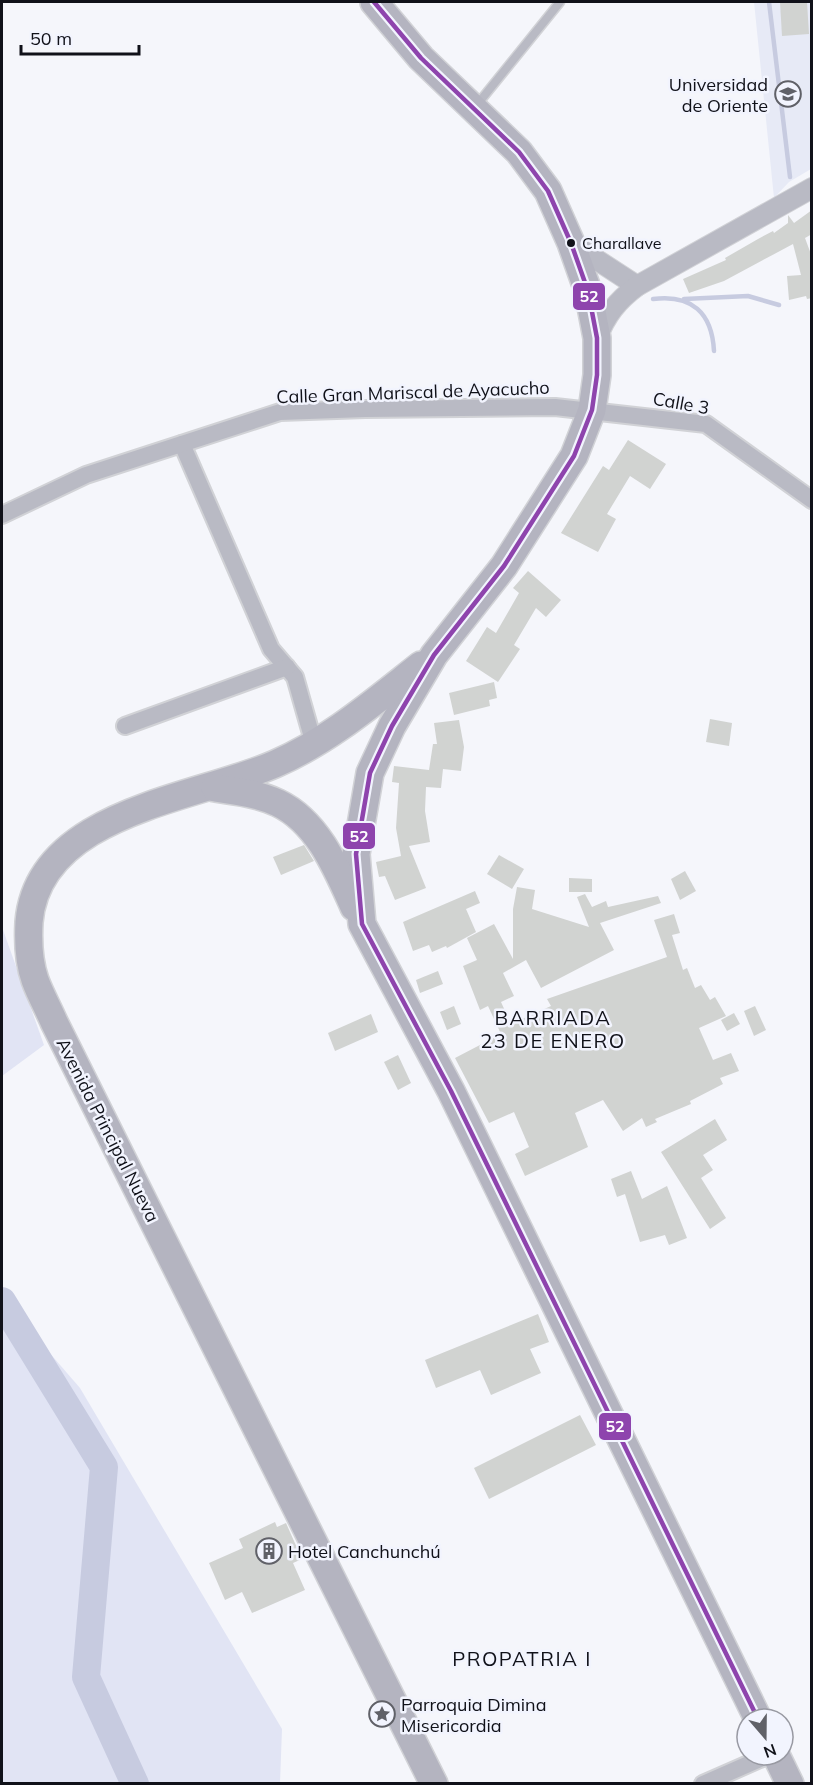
<svg xmlns="http://www.w3.org/2000/svg" width="813" height="1785" font-family="Mulish,sans-serif">
  <style>
    .built { fill: #e7eaf6 }
    .green { fill: #e1e4f4 }
    .lines { fill: none; stroke-linecap: round; stroke-linejoin: round }
    .stream { stroke: #c7cbe0; stroke-width: 4.5 }
    .river { stroke: #c7cbe0; stroke-width: 28 }
    .building { fill: #d1d3d1 }
    .service-casing { stroke: #d1d2d6; stroke-width: 11 }
    .minor-casing { stroke: #d1d2d6; stroke-width: 20 }
    .tertiary-casing { stroke: #d1d2d6; stroke-width: 22 }
    .trunk-casing { stroke: #d1d2d6; stroke-width: 30 }
    .service { stroke: #b9bac4; stroke-width: 8 }
    .minor { stroke: #b9bac4; stroke-width: 16 }
    .tertiary { stroke: #b9bac4; stroke-width: 20 }
    .trunk { stroke: #b4b4c0; stroke-width: 27 }
    .bus-1-casing { stroke: #f2f4fe; stroke-width: 9 }
    .bus-1 { stroke: #8e44ad; stroke-width: 4.5 }
    .bus-dot { fill: #101119; stroke: #f2f4fe; stroke-width: 2 }
    .labels { text-anchor: middle; dominant-baseline: central; stroke-width: 5; stroke-linejoin: round; paint-order: stroke }
    .bus-label { font-size: 16px; fill: #101119; stroke: #f2f4fe; text-anchor: start }
    .poi-label { font-size: 18px; fill: #101119; stroke: #f2f4fe; text-anchor: start }
    .street-label { font-size: 18px; fill: #101119; stroke: #f2f4fe }
    .neighbourhood-label { font-size: 20px; letter-spacing: 1.5px; fill: #101119; stroke: #f2f4fe }
    .line-badge { stroke: #f2f4fe; stroke-width: 2 }
    .badge-label { font-size: 16px; text-anchor: middle; font-weight: bold; fill: #fff }
  </style>
  <rect width="100%" height="100%" fill="#f5f6fb"/>
  <path class="built" d="M754 2H811V169L789 182 774 198Z"/>
  <g class="green">
    <path d="M2 927 44 1045 2 1076Z"/>
    <path d="M2 1298 80 1388 282 1729 280 1783H2Z"/>
  </g>
  <g class="lines">
    <g class="stream">
      <path d="M769 2 790 177"/>
      <path d="M653 299C692 294 712 313 714 351"/>
      <path d="M684 299 748 296 779 305"/>
    </g>
    <path class="river" d="M2 1301 104 1467 86 1677 135 1784"/>
  </g>
  <g class="building">
    <path d="M780 2H807L809 34 782 36Z"/>
    <path d="M812 210V234L805 238 812 257V298L807 299 806 296 789 300 787 276 801 275 793 244 724 281 689 293 683 279 726 260 725 258 758 239 773 231 774 233 788 223V215L794 223Z"/>
    <path d="M628 440 666 464 650 489 630 476 607 514 616 519 598 552 561 533 603 466 609 470Z"/>
    <path d="M528 571 561 600 546 617 536 608 514 645 520 649 498 682 466 661 487 627 496 633 519 593 513 588Z"/>
    <path d="M494 682 497 698 489 700 490 706 454 715 449 693Z"/>
    <path d="M710 719 732 723 729 746 706 742Z"/>
    <path d="M459 720 464 747 461 771 443 769 441 788 426 787 425 811 430 842 409 846 426 888 395 900 385 876 379 877 376 862 401 856 396 828 399 783 392 782 394 766 429 770 433 744H437L434 723Z"/>
    <path d="M304 845 314 861 281 875 273 857Z"/>
    <path d="M499 855 524 869 512 889 487 874Z"/>
    <path d="M685 871 696 891 680 900 671 879Z"/>
    <path d="M569 878 592 879V892H569Z"/>
    <path d="M517 887 535 890 532 909 589 927 577 897 585 894 592 907 606 901 608 907 658 896 661 903 600 923 614 950 541 988 526 960 503 973 514 996 501 1002 511 1024 551 1006 547 999 667 957 654 920 674 914 680 933 672 935 683 970 687 968 695 988 701 985 710 1000 715 997 726 1016 699 1028 713 1060 731 1053 739 1071 720 1078 723 1084 690 1101 691 1104 655 1119 657 1122 646 1127 642 1118 623 1131 603 1100 575 1113 588 1147 525 1176 515 1154 529 1147 514 1112 489 1123 455 1058 501 1034 488 1006 480 1010 463 966 477 960 467 938 494 924 513 959V909Z"/>
    <path d="M475 891 480 903 466 909 476 932 447 948 446 946 432 952 429 945 413 951 403 922Z"/>
    <path d="M438 971 443 984 420 993 416 980Z"/>
    <path d="M454 1006 461 1024 447 1030 440 1012Z"/>
    <path d="M755 1006 766 1030 754 1036 744 1011Z"/>
    <path d="M734 1013 740 1024 727 1031 721 1020Z"/>
    <path d="M371 1014 378 1032 335 1051 328 1033Z"/>
    <path d="M398 1055 411 1083 398 1090 384 1062Z"/>
    <path d="M715 1119 727 1140 703 1155 713 1170 701 1178 726 1218 710 1229 661 1152Z"/>
    <path d="M631 1171 642 1199 667 1186 687 1238 669 1245 665 1235 640 1242 625 1194 617 1197 611 1179Z"/>
    <path d="M538 1314 549 1342 530 1349 541 1373 491 1395 480 1370 436 1388 425 1360Z"/>
    <path d="M580 1415 596 1445 489 1499 474 1468Z"/>
    <path d="M275 1522 277 1527 286 1523 302 1559 293 1563 305 1590 252 1613 242 1592 225 1600 209 1563 243 1548 239 1539Z"/>
  </g>
  <g class="lines">
    <g class="service-casing">
      <path id="service" d="M476 106 560 2"/>
    </g>
    <g class="minor-casing">
      <g id="minor">
        <path d="M182 444 271 649 295 677 314 744"/>
        <path d="M2 515 86 475 280 412 365 409 555 407 706 424 812 500"/>
        <path d="M125 726 287 667"/>
        <path d="M703 1784 769 1755"/>
      </g>
    </g>
    <g class="tertiary-casing">
      <g id="tertiary">
        <path d="M571 243 637 286"/>
        <path d="M597 338C606 315 617 301 637 286L812 188"/>
      </g>
    </g>
    <g class="trunk-casing">
      <g id="trunk">
        <path d="M374 2 421 58 519 152 548 191 571 243 588 291 597 338V375L592 410 574 456 504 566 434 655 392 726 370 773 356 854 362 924 451 1091 758 1719"/>
        <path d="M421 665C375 701 330 740 275 764 195 799 38 812 29 922 28 940 29 963 35 980 40 994 48 1008 54 1022L434 1784"/>
        <path d="M215 788C236 791 259 794 278 803 318 822 337 869 354 907"/>
        <path d="M776 1755 790 1784"/>
      </g>
    </g>
    <use href="#service" class="service"/>
    <use href="#minor" class="minor"/>
    <use href="#tertiary" class="tertiary"/>
    <use href="#trunk" class="trunk"/>
    <g class="bus-1-casing">
      <path id="bus-1" d="M374 2 421 58 519 152 548 191 571 243 588 291 597 338V375L592 410 574 456 504 566 434 655 392 726 370 773 356 854 362 924 451 1091 758 1719"/>
    </g>
    <use href="#bus-1" class="bus-1"/>
  </g>
  <defs>
    <g id="university-ring" transform="scale(1.35)"><circle r="9.5" fill="#f2f4fe" stroke="#606168" stroke-width="1.5"/><path d="M0-5L7-2L0 1L-7-2ZM-4 1L0 2.5L4 1V4Q0 6-4 4Z" fill="#606168"/></g>
    <g id="building-ring" transform="scale(1.35)"><circle r="9.5" fill="#f2f4fe" stroke="#606168" stroke-width="1.5"/><path d="M-4-6H4V6H1V3H-1V6H-4ZM-2.5-4.3h1.7v1.8h-1.7ZM.8-4.3h1.7v1.8H.8ZM-2.5-1h1.7V.8h-1.7ZM.8-1h1.7V.8H.8Z" fill="#606168"/></g>
    <g id="sight-ring" transform="scale(1.35)"><circle r="9.5" fill="#f2f4fe" stroke="#606168" stroke-width="1.5"/><path d="M0-6L1.8-2.2L6-1.7L2.9 1.2L3.7 5.4L0 3.3L-3.7 5.4L-2.9 1.2L-6-1.7L-1.8-2.2Z" fill="#606168"/></g>
  </defs>
  <g fill-rule="evenodd">
    <use href="#university-ring" x="788" y="94"/>
    <use href="#building-ring" x="269" y="1551"/>
    <use href="#sight-ring" x="382" y="1714"/>
  </g>
  <circle class="bus-dot" cx="571" cy="243" r="5"/>
  <g class="labels">
    <g class="bus-label">
      <text x="582" y="243">Charallave</text>
    </g>
    <g class="poi-label">
      <text x="768" y="84" text-anchor="end">Universidad<tspan x="768" dy="21">de Oriente</tspan></text>
      <text x="288" y="1551">Hotel Canchunchú</text>
      <text x="401" y="1704">Parroquia Dimina<tspan x="401" dy="21">Misericordia</tspan></text>
    </g>
    <g class="street-label">
      <text transform="translate(413 392) rotate(-2)">Calle Gran Mariscal de Ayacucho</text>
      <text transform="translate(681 403) rotate(10)">Calle 3</text>
      <text transform="translate(108 1130) rotate(63)">Avenida Principal Nueva</text>
    </g>
    <g class="neighbourhood-label">
      <text x="553" y="1017">BARRIADA<tspan x="553" dy="23">23 DE ENERO</tspan></text>
      <text x="522" y="1658">PROPATRIA I</text>
    </g>
  </g>
  <g class="line-badge">
    <rect x="572" y="282" width="34" height="29" rx="6" fill="#8e44ad"/>
    <rect x="342" y="822" width="34" height="28" rx="6" fill="#8e44ad"/>
    <rect x="598" y="1412" width="34" height="29" rx="6" fill="#8e44ad"/>
  </g>
  <g class="badge-label">
    <text x="589" y="302">52</text>
    <text x="359" y="842">52</text>
    <text x="615" y="1432">52</text>
  </g>
  <rect width="813" height="1785" fill="none" stroke="#101119" stroke-width="6"/>
  <g transform="translate(765 1737) rotate(160)"><circle r="28" fill="#f2f4fe" stroke="#9899a2" stroke-width="1.5"/>
  <path d="M0-4.5L10 22L0 15L-10 22Z" fill="#606168"/>
  <text y="-9" font-size="16" font-weight="bold" text-anchor="middle" fill="#101119">N</text>
  </g>
  <path d="M21 45v9h118v-9" fill="none" stroke="#101119" stroke-width="3"/>
  <text x="30" y="45" font-size="18" fill="#101119" stroke="#f2f4fe" stroke-width="4.5" paint-order="stroke">50 m</text>
</svg>
